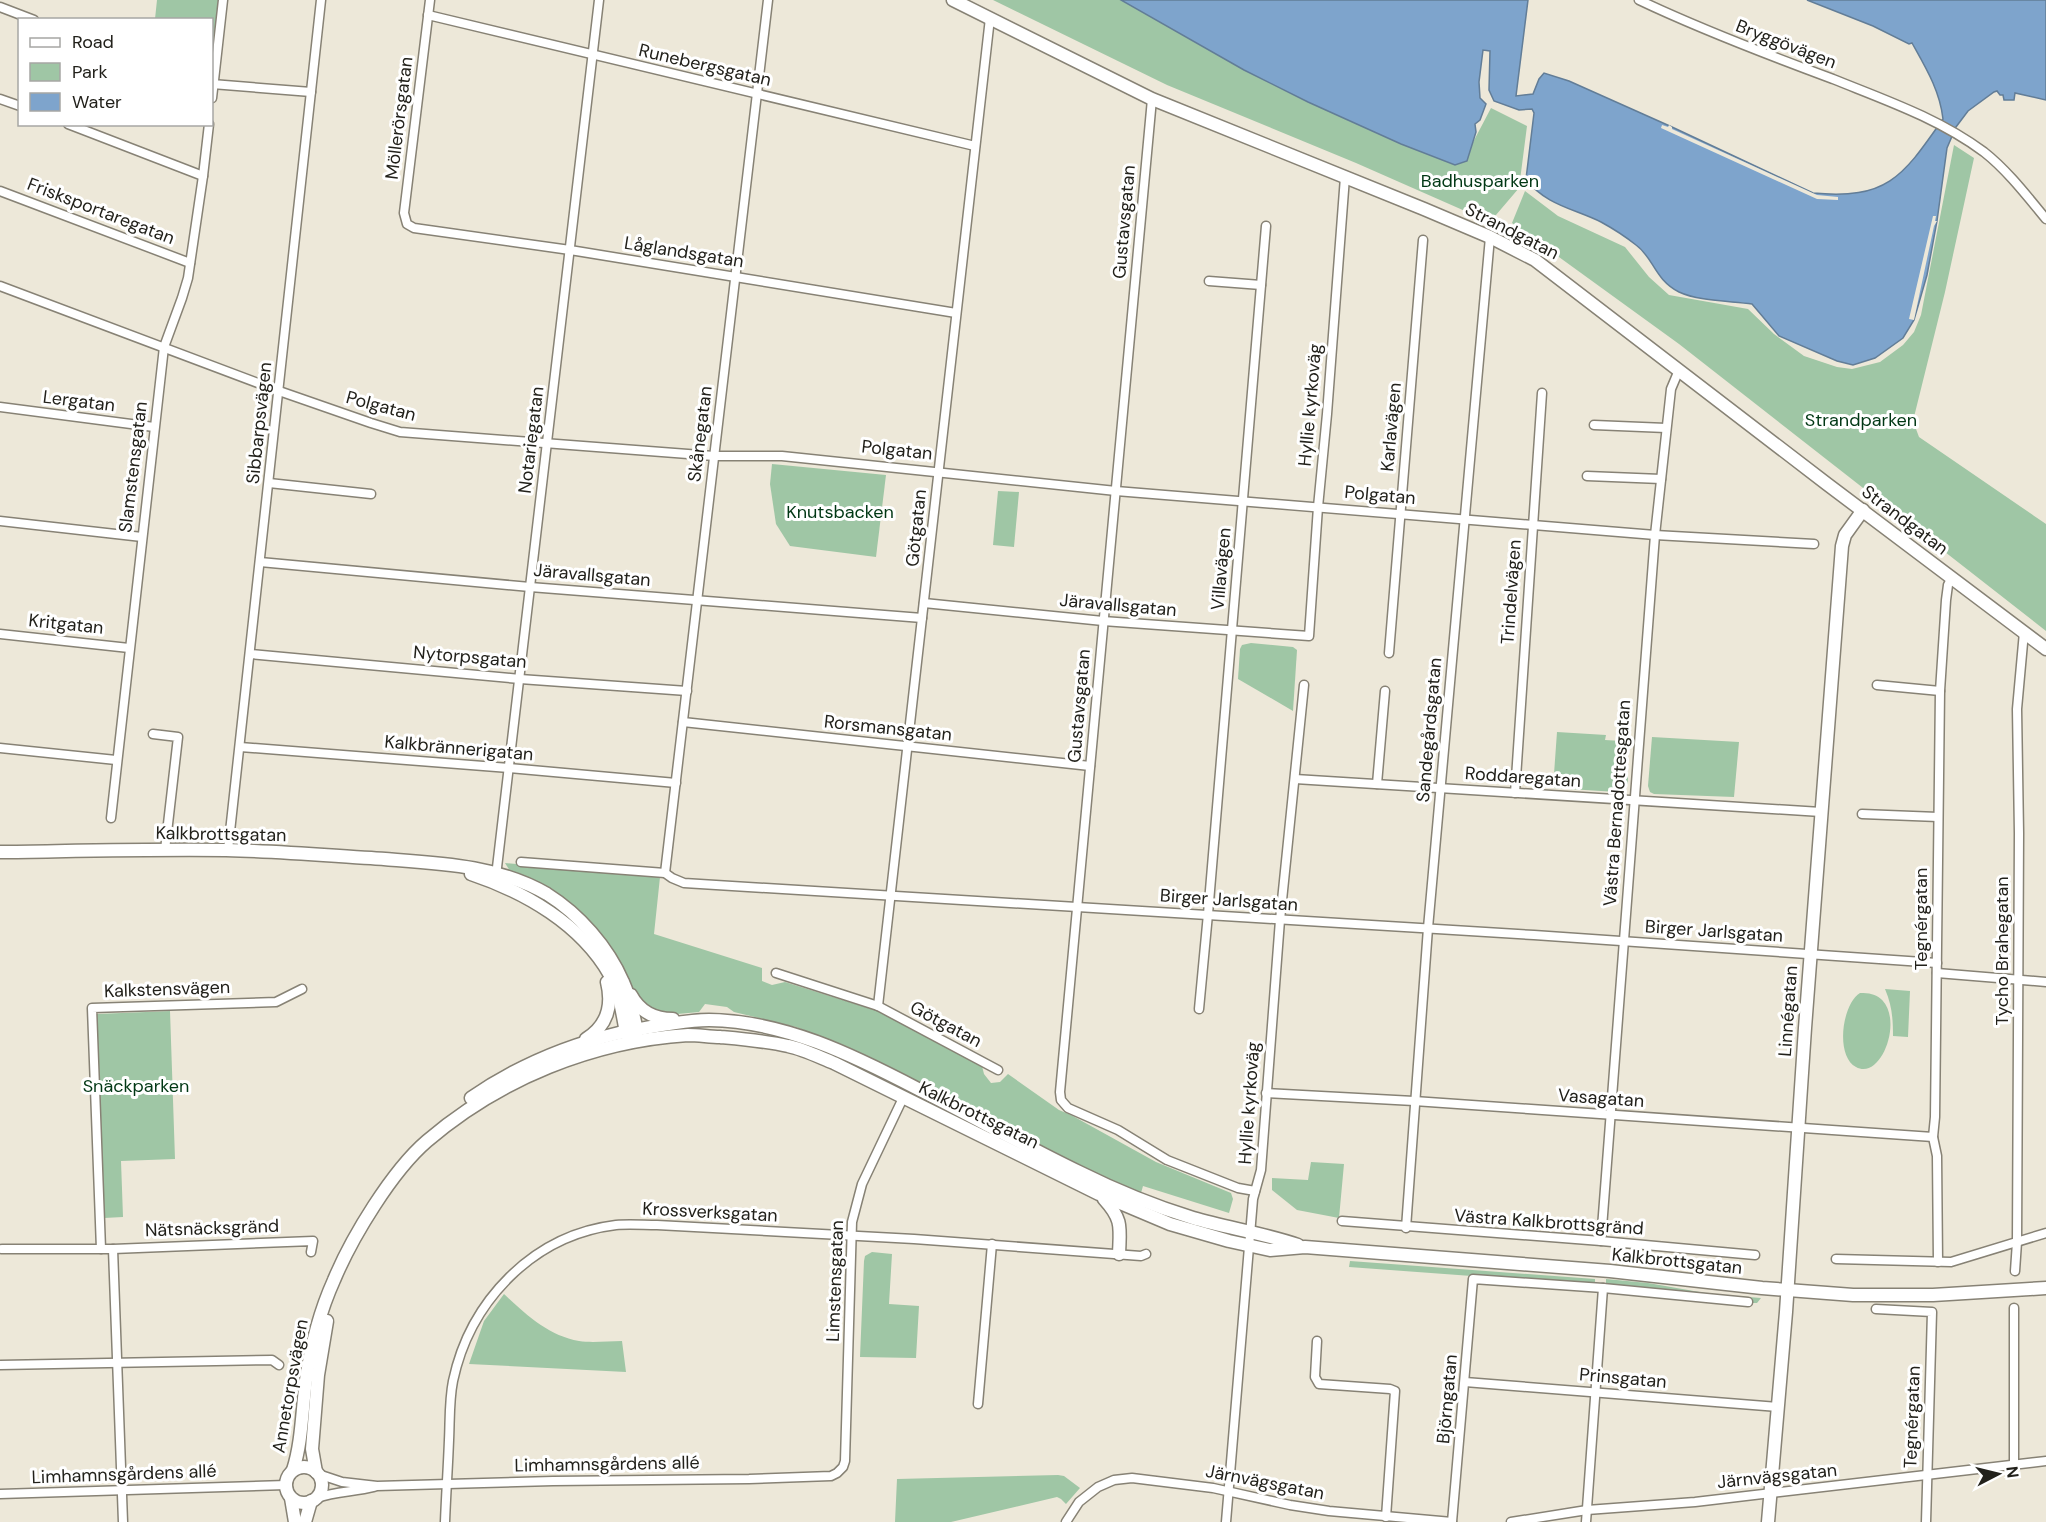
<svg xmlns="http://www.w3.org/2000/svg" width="2046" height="1522" font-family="'DM Sans',sans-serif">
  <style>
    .green { fill: #9fc6a5 }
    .water { fill: #7ea4cc; stroke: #627d97; stroke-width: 1.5 }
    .pier { fill: #ede8d9 }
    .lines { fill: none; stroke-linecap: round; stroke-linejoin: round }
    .street-casing { stroke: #878275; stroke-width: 11 }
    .secondary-casing { stroke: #878275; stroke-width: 15 }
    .street { stroke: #fff; stroke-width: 8 }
    .secondary { stroke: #fff; stroke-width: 12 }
    .labels { text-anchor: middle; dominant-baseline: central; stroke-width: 6; stroke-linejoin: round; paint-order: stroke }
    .street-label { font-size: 18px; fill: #22211b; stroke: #fff }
    .park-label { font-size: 18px; fill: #003714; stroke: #fff }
  </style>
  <rect width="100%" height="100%" fill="#ede8d9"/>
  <g class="green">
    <path d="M157 0H218L212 55V20L155 19Z"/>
    <path d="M993 0H1135L1470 148 1491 108 1527 126 1519 188 1490 222 1356 163 1167 85Z"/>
    <path d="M1954 145 1974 158 1945 292 1913 421 1919 437 2046 524V631L1679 344 1512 223 1525 191 1558 216 1625 247 1649 277 1669 295 1748 309 1774 334 1804 356 1837 367 1852 369 1880 362 1903 345 1914 332 1921 315Z"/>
    <path d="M772 464 886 475 876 557 790 546 776 524 770 484Z"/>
    <path d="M998 491 1019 492 1014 547 993 545Z"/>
    <path d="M1251 643 1293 647 1297 650 1293 711 1238 679 1240 649 1242 645Z"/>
    <path d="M1557 732 1606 735 1605 740 1622 741 1620 771 1628 772C1628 782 1629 790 1617 792L1553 788Z"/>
    <path d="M1652 737 1739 742 1734 797 1654 794 1650 792 1648 786Z"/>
    <path d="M505 863 660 877 654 934 762 968V981L772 985 785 982 884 1013 982 1066 984 1074 991 1083 1000 1082 1008 1074 1059 1110 1071 1115 1156 1162 1231 1193 1233 1199 1229 1213 1143 1186 1141 1193 1107 1180 848 1047 796 1027 734 1012 727 1007 705 1004 699 1012 667 1015 649 1009 637 997 620 961 604 938 580 913 541 885 510 871Z"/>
    <path d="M1885 989 1910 991 1908 1037 1893 1036C1893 1019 1892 1005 1885 989Z"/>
    <path d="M1860 993C1913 989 1887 1084 1856 1067 1835 1056 1842 1004 1860 993Z"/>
    <path d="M170 1011 175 1159 121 1161 123 1217 104 1218 97 1014Z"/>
    <path d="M1311 1162 1344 1164 1339 1218 1297 1210 1272 1190V1178L1308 1180Z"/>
    <path d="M872 1252 892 1254 889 1304 919 1306 916 1358 860 1357 864 1261 865 1256Z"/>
    <path d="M1350 1261 1595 1279V1285L1349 1267Z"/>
    <path d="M1606 1279 1648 1283 1711 1294 1761 1298 1757 1303H1753V1300L1606 1286Z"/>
    <path d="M504 1294C525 1314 549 1336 579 1341 592 1343 608 1341 622 1341L626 1372 469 1364 484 1321Z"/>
    <path d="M1058 1475 1064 1476 1080 1488 1066 1504 1061 1499 1057 1497 951 1522H895L897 1479Z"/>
  </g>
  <path class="water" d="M1121 0H1528L1516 96 1533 94 1539 79 1544 73 1569 81 1672 127 1813 193C1888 200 1903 176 1943 119 1940 91 1926 68 1912 43L1909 44 1873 26 1807 0H2046V100L2015 93 2014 100H2004L2003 95H2000L1997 91 1994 92 1968 111 1956 127 1947 148 1937 221 1927 275 1914 320 1903 338 1875 358 1853 365 1837 361 1779 336 1752 304C1730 301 1698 301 1679 292 1654 279 1654 258 1636 245 1626 237 1612 228 1601 222 1575 209 1545 205 1526 179L1534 113 1532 109 1519 110 1494 101 1489 90 1490 51 1483 50 1479 82 1480 98 1486 104 1480 120 1475 124 1476 132 1467 161 1455 165 1401 144 1308 102 1244 70Z"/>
  <g class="pier">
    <path d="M1662 125 1668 127 1669 125 1672 127V129L1817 195 1838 197V200L1817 199 1661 128Z"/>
    <path d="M1933 216H1936L1935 221H1937L1934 226 1914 320 1909 319Z"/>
  </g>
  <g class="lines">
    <g class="street-casing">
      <g id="street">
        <path d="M430 0 404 213 407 224 414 228 570 250 956 313"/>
        <path d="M1639 0C1702 30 1768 55 1833 79 1885 100 1938 118 1984 152 2007 170 2027 196 2046 219"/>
        <path d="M0 7 34 20"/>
        <path d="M428 15 975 146"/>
        <path d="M212 84 311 92"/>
        <path d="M212 98 223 0"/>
        <path d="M0 99 20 106"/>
        <path d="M1152 99 1060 1092 1061 1100 1068 1108 1118 1130 1167 1160 1238 1188 1255 1191"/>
        <path d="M68 124 203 176"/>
        <path d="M0 191 190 263"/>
        <path d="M1209 281 1261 285"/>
        <path d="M0 286 279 391 371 423 400 432 714 456H782L1116 491 1655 535 1814 544"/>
        <path d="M0 407 154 427"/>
        <path d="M1594 425 1666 428"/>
        <path d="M1587 476 1661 479"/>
        <path d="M269 483 371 494"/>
        <path d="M0 521 142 537"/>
        <path d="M260 562 530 587 922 618"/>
        <path d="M924 603 1103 621 1309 636 1318 507 1327 414 1345 177"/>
        <path d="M0 634 129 648"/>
        <path d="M1389 653 1423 240"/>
        <path d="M250 654 520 679 687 691"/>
        <path d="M1877 685 1940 691"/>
        <path d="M683 722 1090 766"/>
        <path d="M153 734 178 737 165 850"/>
        <path d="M240 747 509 768 676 783"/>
        <path d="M0 748 116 760"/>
        <path d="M1295 779 1821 812"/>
        <path d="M1377 784 1385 691"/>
        <path d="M1515 793 1542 393"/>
        <path d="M1862 814 1938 817"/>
        <path d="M111 818 164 347 182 298 188 278 203 176 209 124"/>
        <path d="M228 850 321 0"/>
        <path d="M521 862 665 873 672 878 684 883 1534 935 1937 963"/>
        <path d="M665 873 768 0"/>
        <path d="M496 876 599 0"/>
        <path d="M1208 914 1266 226"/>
        <path d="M776 973 878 1006 998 1070"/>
        <path d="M1937 973 2046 982"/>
        <path d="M878 1006 990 18"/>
        <path d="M1199 1009 1208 914"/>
        <path d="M1266 1093 1414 1101 1933 1137"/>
        <path d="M1342 1221 1601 1241 1755 1255"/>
        <path d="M1406 1228 1428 928 1490 237"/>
        <path d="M1601 1241 1655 535 1671 389 1679 370"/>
        <path d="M2 1249H113L313 1241 311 1252"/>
        <path d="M101 1249 92 1008 276 1002 302 989"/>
        <path d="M113 1249 123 1522"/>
        <path d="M1836 1259 1951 1262 2046 1233"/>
        <path d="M1938 1262 1937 1156 1933 1137 1935 1117 1940 691 1946 600 1948 585 1952 577"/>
        <path d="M2015 1271 2017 1242 2019 833 2017 709 2024 632"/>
        <path d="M1876 1309 1932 1312 1926 1522"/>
        <path d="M1317 1341 1315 1377 1319 1384 1390 1389 1395 1391 1386 1517"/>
        <path d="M0 1365 272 1360 279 1365"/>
        <path d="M1465 1382 1778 1407"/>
        <path d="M978 1404 992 1244"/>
        <path d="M2014 1465V1308"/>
        <path d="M318 1474 342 1482 377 1486 553 1481 749 1479 831 1476 837 1473 843 1467 845 1461 852 1222 862 1184 903 1098"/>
        <path d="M0 1494 286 1485"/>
        <path d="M317 1498C335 1491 355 1492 374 1487"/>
        <path d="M445 1522C446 1495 448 1467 449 1440 450 1421 449 1401 453 1381 470 1301 533 1235 616 1225 629 1224 644 1225 657 1225L914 1239 1141 1256 1146 1254"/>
        <path d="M1066 1522 1079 1502 1098 1487 1114 1480 1132 1478 1213 1488 1290 1505 1329 1511 1452 1522"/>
        <path d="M1226 1522 1253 1199 1261 1170 1280 920 1304 685"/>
        <path d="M1452 1522 1473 1279 1603 1288 1748 1302"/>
        <path d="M1511 1522 1587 1510 1695 1502 2046 1461"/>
        <path d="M1586 1522 1603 1288"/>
      </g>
    </g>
    <g class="secondary-casing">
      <g id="secondary">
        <path d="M953 0 1152 99 1424 209 1490 237 1535 260 1827 484 2046 649"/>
        <path d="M0 852C75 851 151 849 226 850 275 851 323 855 371 858 430 863 494 863 547 894 579 914 608 947 623 982 630 997 633 1014 637 1030L636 1035"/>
        <path d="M471 874C525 892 581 924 610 975 620 992 622 1013 626 1032L630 1037"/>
        <path d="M631 995C640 1012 654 1019 673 1019"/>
        <path d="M586 1039C607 1026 613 1006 607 982"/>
        <path d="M471 1098C517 1066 565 1046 619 1033 644 1028 684 1020 709 1020 784 1021 853 1055 918 1089 972 1116 1025 1146 1079 1172 1115 1190 1154 1206 1193 1218 1227 1228 1263 1233 1298 1245"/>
        <path d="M1104 1199C1123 1220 1120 1227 1119 1254"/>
        <circle cx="304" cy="1485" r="18"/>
        <path d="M293 1470C302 1442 302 1410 306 1380 311 1346 320 1311 334 1280 352 1237 392 1171 427 1141 499 1079 593 1041 688 1035 699 1035 710 1037 720 1037 742 1039 766 1041 788 1046 803 1049 819 1057 834 1063L1099 1194 1170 1224 1229 1241 1270 1250 1305 1247 1610 1271 1762 1288 1853 1295H1933L2046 1288"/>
        <path d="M316 1472 312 1449 318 1375 327 1321"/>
        <path d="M291 1498 295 1522"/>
        <path d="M305 1522 311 1501"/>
        <path d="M1768 1522 1786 1312 1805 1028 1842 546 1845 535 1863 510"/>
      </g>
    </g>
    <use href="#street" class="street"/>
    <use href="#secondary" class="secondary"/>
  </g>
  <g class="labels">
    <g class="street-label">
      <text transform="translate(1786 44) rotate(21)">Bryggövägen</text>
      <text transform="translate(705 65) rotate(13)">Runebergsgatan</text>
      <text transform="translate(399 118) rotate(-83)">Möllerörsgatan</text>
      <text transform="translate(101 211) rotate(21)">Frisksportaregatan</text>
      <text transform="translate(1124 222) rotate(-85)">Gustavsgatan</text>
      <text transform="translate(1512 231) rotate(27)">Strandgatan</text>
      <text transform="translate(684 252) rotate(9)">Låglandsgatan</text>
      <text transform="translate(79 401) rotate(7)">Lergatan</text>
      <text transform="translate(1310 405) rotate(-85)">Hyllie kyrkoväg</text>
      <text transform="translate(381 406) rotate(15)">Polgatan</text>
      <text transform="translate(259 423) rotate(-84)">Sibbarpsvägen</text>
      <text transform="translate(1391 427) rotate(-85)">Karlavägen</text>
      <text transform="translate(700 434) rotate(-83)">Skånegatan</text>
      <text transform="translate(531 440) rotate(-83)">Notariegatan</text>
      <text transform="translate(897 450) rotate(6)">Polgatan</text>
      <text transform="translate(133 467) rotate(-83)">Slamstensgatan</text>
      <text transform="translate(1380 495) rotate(5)">Polgatan</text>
      <text transform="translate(1905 520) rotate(37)">Strandgatan</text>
      <text transform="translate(916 528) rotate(-84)">Götgatan</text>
      <text transform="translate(1221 569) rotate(-85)">Villavägen</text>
      <text transform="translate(592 575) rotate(5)">Järavallsgatan</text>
      <text transform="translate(1511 592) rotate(-86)">Trindelvägen</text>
      <text transform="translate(1118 605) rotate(5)">Järavallsgatan</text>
      <text transform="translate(66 624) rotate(6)">Kritgatan</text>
      <text transform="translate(470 657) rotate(5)">Nytorpsgatan</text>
      <text transform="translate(1079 706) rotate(-85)">Gustavsgatan</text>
      <text transform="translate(888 728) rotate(6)">Rorsmansgatan</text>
      <text transform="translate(1429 730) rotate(-85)">Sandegårdsgatan</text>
      <text transform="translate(459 748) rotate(5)">Kalkbrännerigatan</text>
      <text transform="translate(1523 777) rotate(4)">Roddaregatan</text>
      <text transform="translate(1617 803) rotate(-86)">Västra Bernadottesgatan</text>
      <text transform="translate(221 834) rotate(1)">Kalkbrottsgatan</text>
      <text transform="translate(1229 900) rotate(4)">Birger Jarlsgatan</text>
      <text transform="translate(1921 919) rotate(-90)">Tegnérgatan</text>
      <text transform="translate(1714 931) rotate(4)">Birger Jarlsgatan</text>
      <text transform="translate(2002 951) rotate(-90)">Tycho Brahegatan</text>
      <text transform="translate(167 989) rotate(-2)">Kalkstensvägen</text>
      <text transform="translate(1788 1011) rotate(-86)">Linnégatan</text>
      <text transform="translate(946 1024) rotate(28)">Götgatan</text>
      <text transform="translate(1601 1098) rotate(4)">Vasagatan</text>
      <text transform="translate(1249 1103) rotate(-86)">Hyllie kyrkoväg</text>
      <text transform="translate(979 1115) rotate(26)">Kalkbrottsgatan</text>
      <text transform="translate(710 1212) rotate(3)">Krossverksgatan</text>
      <text transform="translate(1549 1222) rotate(4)">Västra Kalkbrottsgränd</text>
      <text transform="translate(212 1228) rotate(-2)">Nätsnäcksgränd</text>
      <text transform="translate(1677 1261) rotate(6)">Kalkbrottsgatan</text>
      <text transform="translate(835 1281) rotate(-88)">Limstensgatan</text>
      <text transform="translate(1623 1378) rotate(5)">Prinsgatan</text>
      <text transform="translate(290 1386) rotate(-80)">Annetorpsvägen</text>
      <text transform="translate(1447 1399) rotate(-85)">Björngatan</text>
      <text transform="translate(1912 1417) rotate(-88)">Tegnérgatan</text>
      <text transform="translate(607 1464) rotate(-1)">Limhamnsgårdens allé</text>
      <text transform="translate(124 1474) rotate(-2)">Limhamnsgårdens allé</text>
      <text transform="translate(1777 1476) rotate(-6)">Järnvägsgatan</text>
      <text transform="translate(1265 1482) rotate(11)">Järnvägsgatan</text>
    </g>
    <g class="park-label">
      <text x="1480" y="181">Badhusparken</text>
      <text x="1861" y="420">Strandparken</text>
      <text x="840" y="512">Knutsbacken</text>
      <text x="136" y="1086">Snäckparken</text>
    </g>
  </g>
  <rect x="18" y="18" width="195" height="108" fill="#ffffff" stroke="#a7a6a4" stroke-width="1.5"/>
  <rect x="30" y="38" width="30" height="9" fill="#ffffff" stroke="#a7a6a4" stroke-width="1.5"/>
  <text x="72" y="48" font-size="18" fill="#22211b">Road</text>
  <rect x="30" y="63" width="30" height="18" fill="#9fc6a5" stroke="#a7a6a4" stroke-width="1.5"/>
  <text x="72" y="78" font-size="18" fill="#22211b">Park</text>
  <rect x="30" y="93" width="30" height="18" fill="#7ea4cc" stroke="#a7a6a4" stroke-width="1.5"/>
  <text x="72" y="108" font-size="18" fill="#22211b">Water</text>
  <g transform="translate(1998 1474) rotate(83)" stroke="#ffffff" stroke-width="4.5" paint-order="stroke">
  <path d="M0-4.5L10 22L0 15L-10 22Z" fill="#22211b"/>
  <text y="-9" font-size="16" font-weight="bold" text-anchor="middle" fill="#22211b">N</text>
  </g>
</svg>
